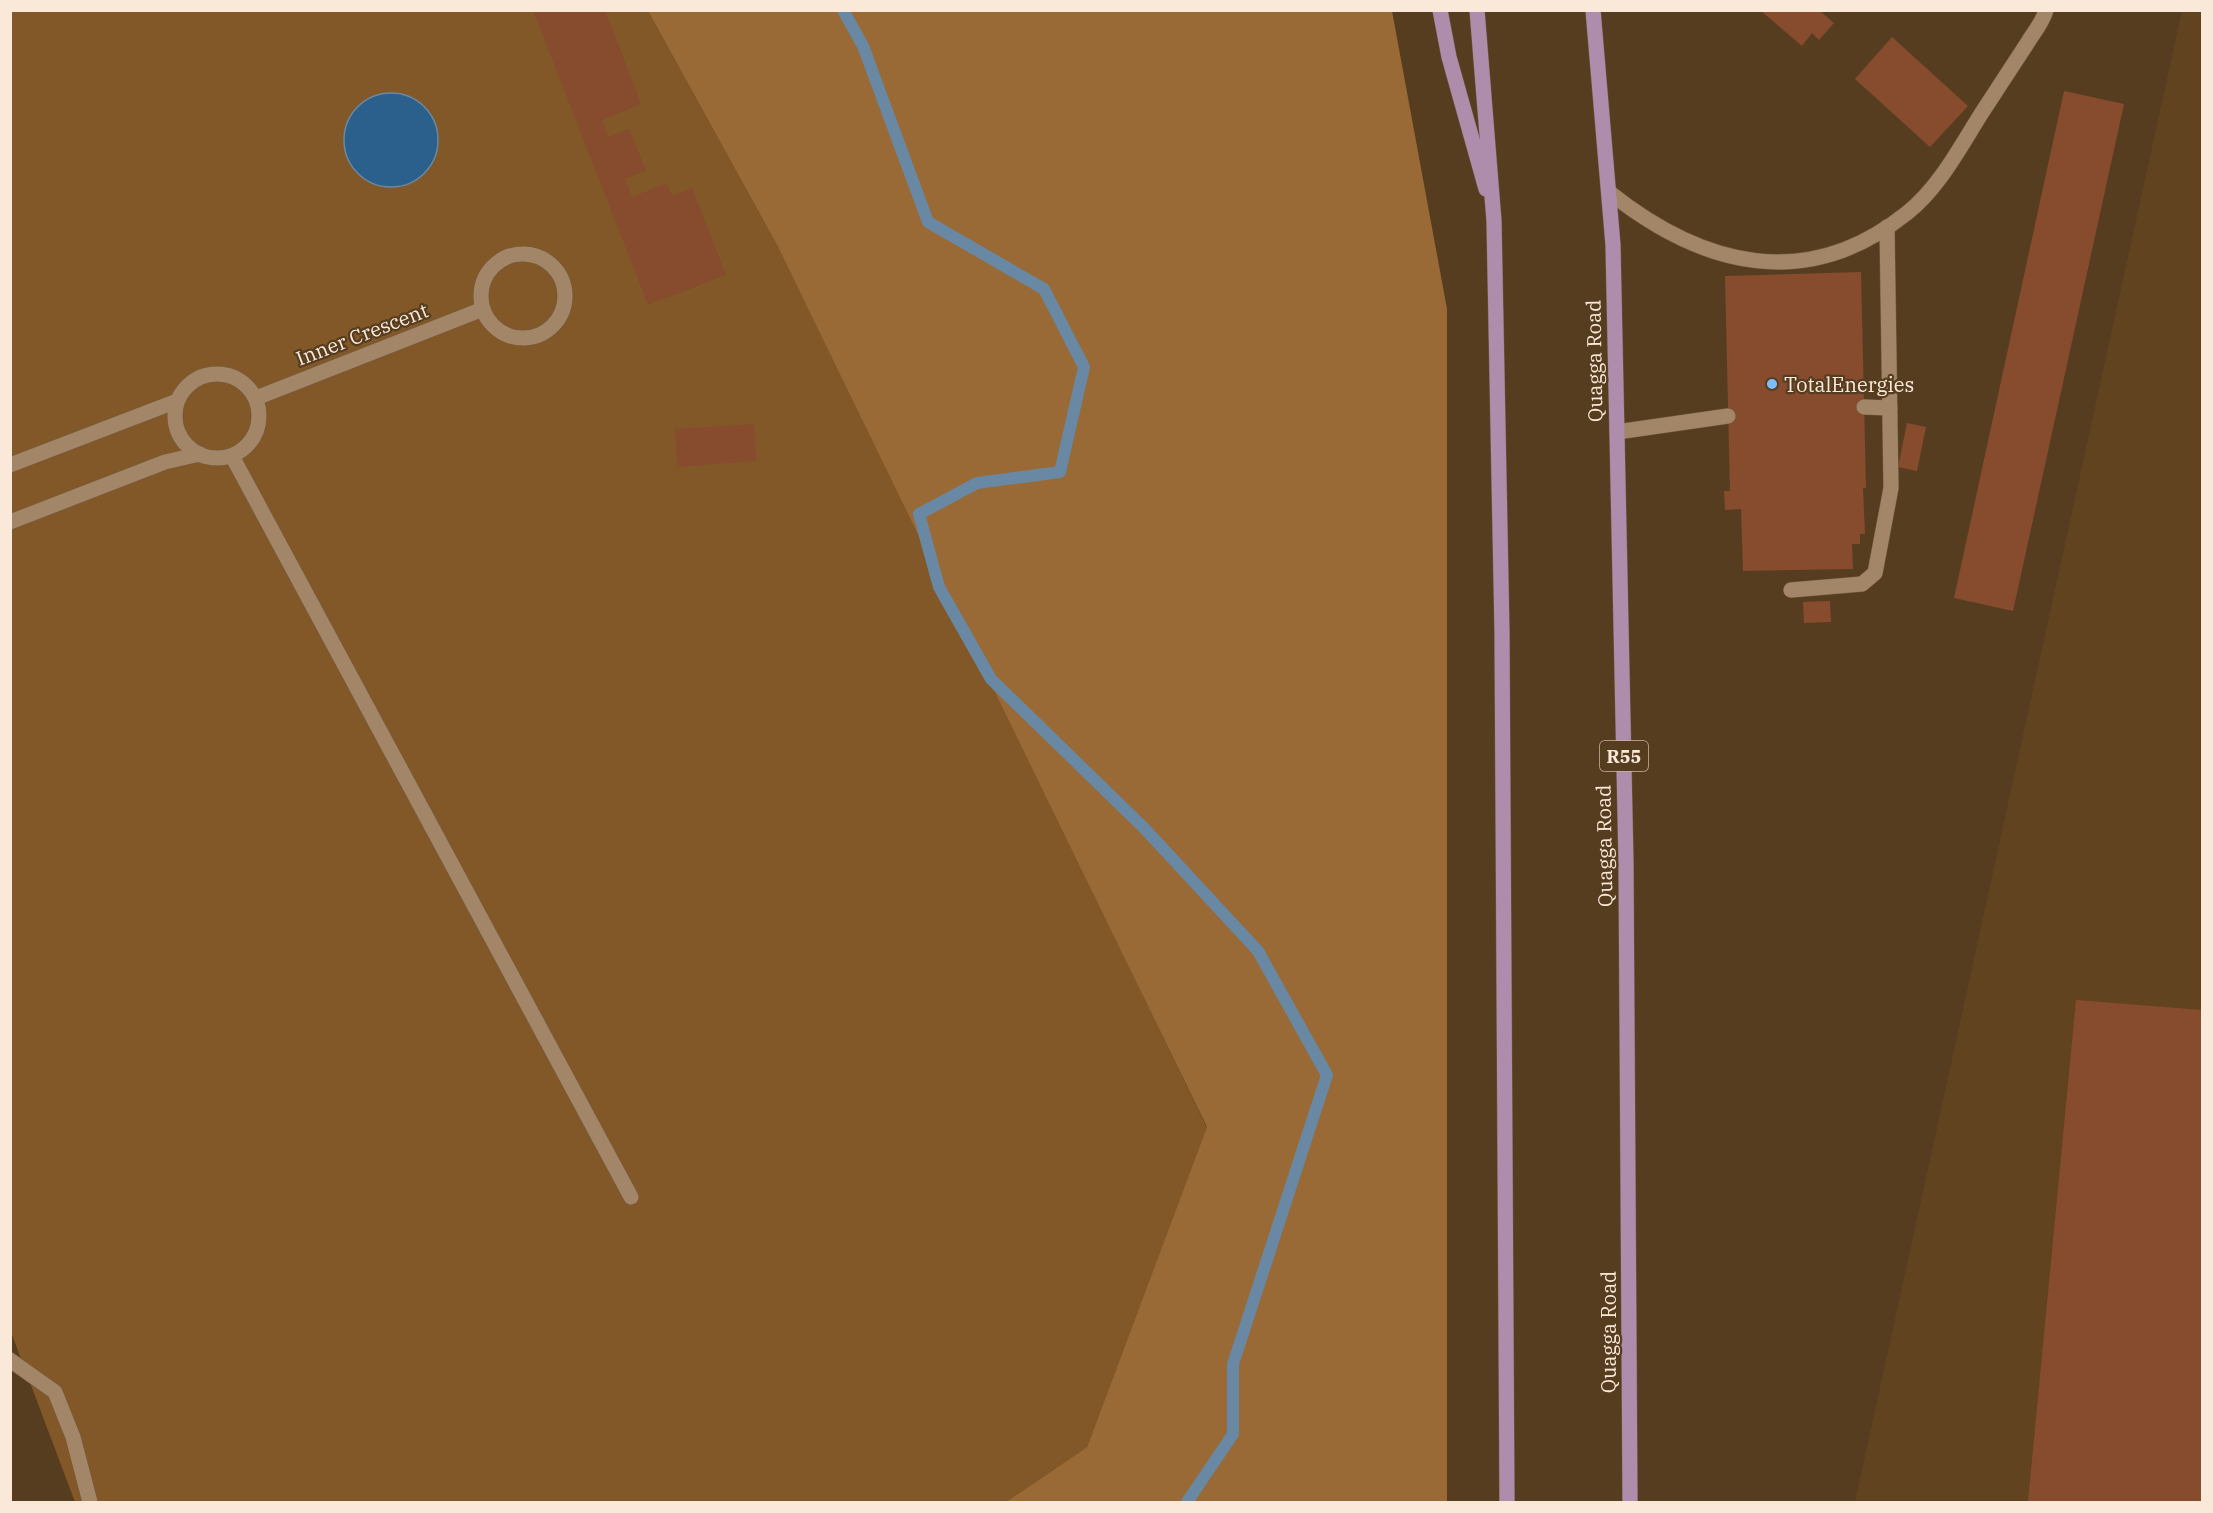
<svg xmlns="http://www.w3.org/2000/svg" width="2213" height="1513" font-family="'IBM Plex Serif',serif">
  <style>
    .built { fill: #624320 }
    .green { fill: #825828 }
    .forest { fill: #996a36 }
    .water { fill: #2b5f8c; stroke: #6988a3; stroke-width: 1.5 }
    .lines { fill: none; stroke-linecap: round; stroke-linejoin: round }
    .stream { stroke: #6988a3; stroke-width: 12 }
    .building { fill: #864c2d }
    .lane-casing { stroke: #705a40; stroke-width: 16 }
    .street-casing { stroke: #705a40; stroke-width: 16 }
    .primary-casing { stroke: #705a40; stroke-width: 16 }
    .lane { stroke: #a38567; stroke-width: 15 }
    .street { stroke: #a38567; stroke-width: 15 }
    .primary { stroke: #ae8cac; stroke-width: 15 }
    .poi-dot { fill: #7dbef9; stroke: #573d20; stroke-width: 2 }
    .labels { text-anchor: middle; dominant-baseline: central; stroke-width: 4.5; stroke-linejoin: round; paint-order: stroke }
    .shield { fill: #573d20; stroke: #c9b5a2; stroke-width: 1.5 }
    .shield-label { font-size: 18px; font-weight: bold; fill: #fae9d9 }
    .street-label { font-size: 20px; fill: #fae9d9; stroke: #573d20 }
    .poi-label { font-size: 20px; fill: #fae9d9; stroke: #573d20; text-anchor: start }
  </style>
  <rect width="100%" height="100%" fill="#573d20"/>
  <path class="built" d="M2182 11H2202V1502H1855Z"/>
  <path class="green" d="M11 11H648L778 247 991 679 1207 1128 1087 1447 1006 1502H75L11 1332Z"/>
  <path class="forest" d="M648 11H1392L1447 309V1502H1006L1087 1447 1207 1127 778 247Z"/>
  <circle class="water" cx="391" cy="140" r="47"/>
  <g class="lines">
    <path class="stream" d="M843 10 863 46 928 222 1044 289 1084 367 1060 472 977 483 919 514 939 587 991 679 1145 829 1258 951 1327 1075 1233 1364V1434L1187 1502"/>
  </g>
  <g class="building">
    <path d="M533 10H605L641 104 602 120 608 137 629 129 646 171 625 179 632 197 667 183 672 196 692 188 726 275 648 305Z"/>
    <path d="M1760 10H1819L1834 23 1819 40 1812 33 1802 46Z"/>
    <path d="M1892 37 1968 106 1930 147 1855 79Z"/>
    <path d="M2064 91 2124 104 2013 611 1954 598Z"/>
    <path d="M1861 272 1866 488H1863L1865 534H1860V544H1852L1853 569 1743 571 1741 509 1725 510 1724 491H1730L1725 276Z"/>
    <path d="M1907 423 1926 427 1917 471 1898 467Z"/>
    <path d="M754 424 756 461 677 467 675 429Z"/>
    <path d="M1830 601 1831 622 1804 623 1803 602Z"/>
    <path d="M2076 1000 2202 1010V1502H2028Z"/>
  </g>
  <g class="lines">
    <g class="lane-casing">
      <g id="lane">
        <path d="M1609 192C1703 267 1807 293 1907 213 1940 187 1961 145 1983 111 1998 88 2013 65 2028 42 2034 32 2043 22 2046 10"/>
        <path d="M1864 407 1890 408"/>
        <path d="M1617 432 1728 416"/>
        <path d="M232 456 631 1197"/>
        <path d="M1791 590 1862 584 1875 573 1891 488 1887 227"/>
        <path d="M10 1360 55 1392 73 1437 90 1502"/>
      </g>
    </g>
    <g class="street-casing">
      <g id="street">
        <circle cx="523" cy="296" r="42"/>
        <circle cx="217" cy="416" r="42"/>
        <path d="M256 398 483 309"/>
        <path d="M10 465 177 401"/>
        <path d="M10 522 165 462 200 454"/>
      </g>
    </g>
    <g class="primary-casing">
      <g id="primary">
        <path d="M1440 10 1449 57 1486 189"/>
        <path d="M1477 10 1494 221 1502 632 1507 1502"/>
        <path d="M1593 10 1613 245 1626 862 1630 1502"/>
      </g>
    </g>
    <use href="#lane" class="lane"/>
    <use href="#street" class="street"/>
    <use href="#primary" class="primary"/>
  </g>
  <circle class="poi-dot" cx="1772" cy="384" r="6"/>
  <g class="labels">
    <rect class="shield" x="1600" y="741" width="48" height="30" rx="4.5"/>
    <g class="shield-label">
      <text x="1624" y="756">R55</text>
    </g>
    <g class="street-label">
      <text transform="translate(362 334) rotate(-21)">Inner Crescent</text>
      <text transform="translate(1594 361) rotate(-91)">Quagga Road</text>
      <text transform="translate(1604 846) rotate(-91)">Quagga Road</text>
      <text transform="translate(1608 1332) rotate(-90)">Quagga Road</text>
    </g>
    <g class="poi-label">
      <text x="1784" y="384">TotalEnergies</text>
    </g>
  </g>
  <rect width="2213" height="1513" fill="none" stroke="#fae9d9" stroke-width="24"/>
</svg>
